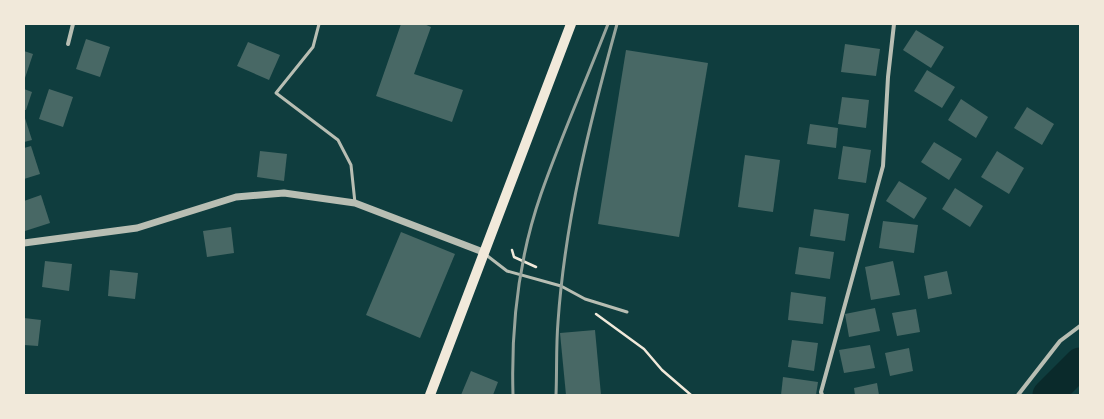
<svg xmlns="http://www.w3.org/2000/svg" width="1104" height="419" font-family="'DejaVu Sans',sans-serif">
  <style>
    .lines { fill: none; stroke-linecap: round; stroke-linejoin: round }
    .river { stroke: #0a2a2b; stroke-width: 31 }
    .building { fill: #486865 }
    .path { stroke: #f1e9da; stroke-width: 2.5 }
    .service { stroke: #b8beb3; stroke-width: 3 }
    .minor { stroke: #b8beb3; stroke-width: 4 }
    .tertiary { stroke: #b8beb3; stroke-width: 7 }
    .primary { stroke: #f1e9da; stroke-width: 10 }
    .rail { stroke: #97a49c; stroke-width: 3 }
  </style>
  <rect width="100%" height="100%" fill="#0f3d3e"/>
  <g class="lines">
    <path class="river" d="M1048 395 1080 363"/>
  </g>
  <g class="building">
    <path d="M401 24H424L431 27 414 74 463 90 452 122 376 96Z"/>
    <path d="M916 30 944 47 931 68 903 50Z"/>
    <path d="M86 39 110 47 100 77 76 69Z"/>
    <path d="M248 42 280 55 269 80 237 66Z"/>
    <path d="M845 44 880 49 876 76 841 72Z"/>
    <path d="M626 50 708 63 679 237 598 224Z"/>
    <path d="M24 51 33 54 24 81Z"/>
    <path d="M927 70 955 87 942 108 914 91Z"/>
    <path d="M24 89 32 92 26 110H24Z"/>
    <path d="M49 89 73 97 63 127 39 119Z"/>
    <path d="M842 97 869 100 866 128 838 124Z"/>
    <path d="M961 99 988 117 976 138 948 120Z"/>
    <path d="M1027 107 1054 124 1042 145 1014 128Z"/>
    <path d="M24 115 32 140 24 142Z"/>
    <path d="M810 124 838 128 836 148 807 144Z"/>
    <path d="M934 142 962 159 949 180 921 162Z"/>
    <path d="M31 146 40 174 24 179V148Z"/>
    <path d="M843 146 871 150 866 183 838 179Z"/>
    <path d="M260 151 287 154 284 181 257 177Z"/>
    <path d="M997 151 1024 168 1009 194 981 177Z"/>
    <path d="M745 155 780 160 773 212 738 207Z"/>
    <path d="M899 181 927 198 914 219 886 201Z"/>
    <path d="M955 188 983 206 970 227 942 209Z"/>
    <path d="M41 195 50 223 25 231 24 201Z"/>
    <path d="M814 209 849 214 845 241 810 236Z"/>
    <path d="M883 221 918 225 914 253 879 248Z"/>
    <path d="M231 227 234 253 207 257 203 231Z"/>
    <path d="M401 232 455 254 420 338 366 315Z"/>
    <path d="M799 247 834 252 830 279 795 274Z"/>
    <path d="M45 261 72 264 69 291 42 287Z"/>
    <path d="M893 261 900 295 871 300 865 267Z"/>
    <path d="M110 270 138 273 135 299 108 296Z"/>
    <path d="M947 271 952 294 928 299 924 276Z"/>
    <path d="M791 292 826 297 823 324 788 320Z"/>
    <path d="M875 308 880 331 849 337 845 314Z"/>
    <path d="M916 309 920 332 897 336 892 313Z"/>
    <path d="M24 318 41 320 38 346 24 345Z"/>
    <path d="M595 330 601 395H566L560 333Z"/>
    <path d="M792 340 818 343 814 371 788 367Z"/>
    <path d="M870 345 875 368 844 373 839 350Z"/>
    <path d="M909 348 913 371 890 376 885 353Z"/>
    <path d="M471 371 498 382 493 395H461Z"/>
    <path d="M783 377 818 382 816 395H781Z"/>
    <path d="M877 383 879 395H855L854 388Z"/>
  </g>
  <g class="lines">
    <g class="path">
      <path d="M512 250 514 257 536 267"/>
      <path d="M596 314 644 349 662 370 691 395"/>
    </g>
    <g class="service">
      <path d="M319 24 313 47 276 93 338 140 351 165 355 203"/>
      <path d="M485 254 507 271 561 286 585 299 627 312"/>
    </g>
    <g class="minor">
      <path d="M68 44 73 24"/>
      <path d="M822 395 821 392 883 166 888 77 894 24"/>
      <path d="M1018 395 1060 341 1080 326"/>
    </g>
    <path class="tertiary" d="M24 243 137 228 236 197 284 193 355 203 483 252"/>
    <path class="primary" d="M430 395 571 24"/>
    <g class="rail">
      <path d="M513 395C511 328 519 257 541 194 561 137 586 81 608 24"/>
      <path d="M556 395C557 371 556 346 558 322 565 220 590 122 617 24"/>
    </g>
  </g>
  <rect width="1104" height="419" fill="none" stroke="#f1e9da" stroke-width="50"/>
</svg>
